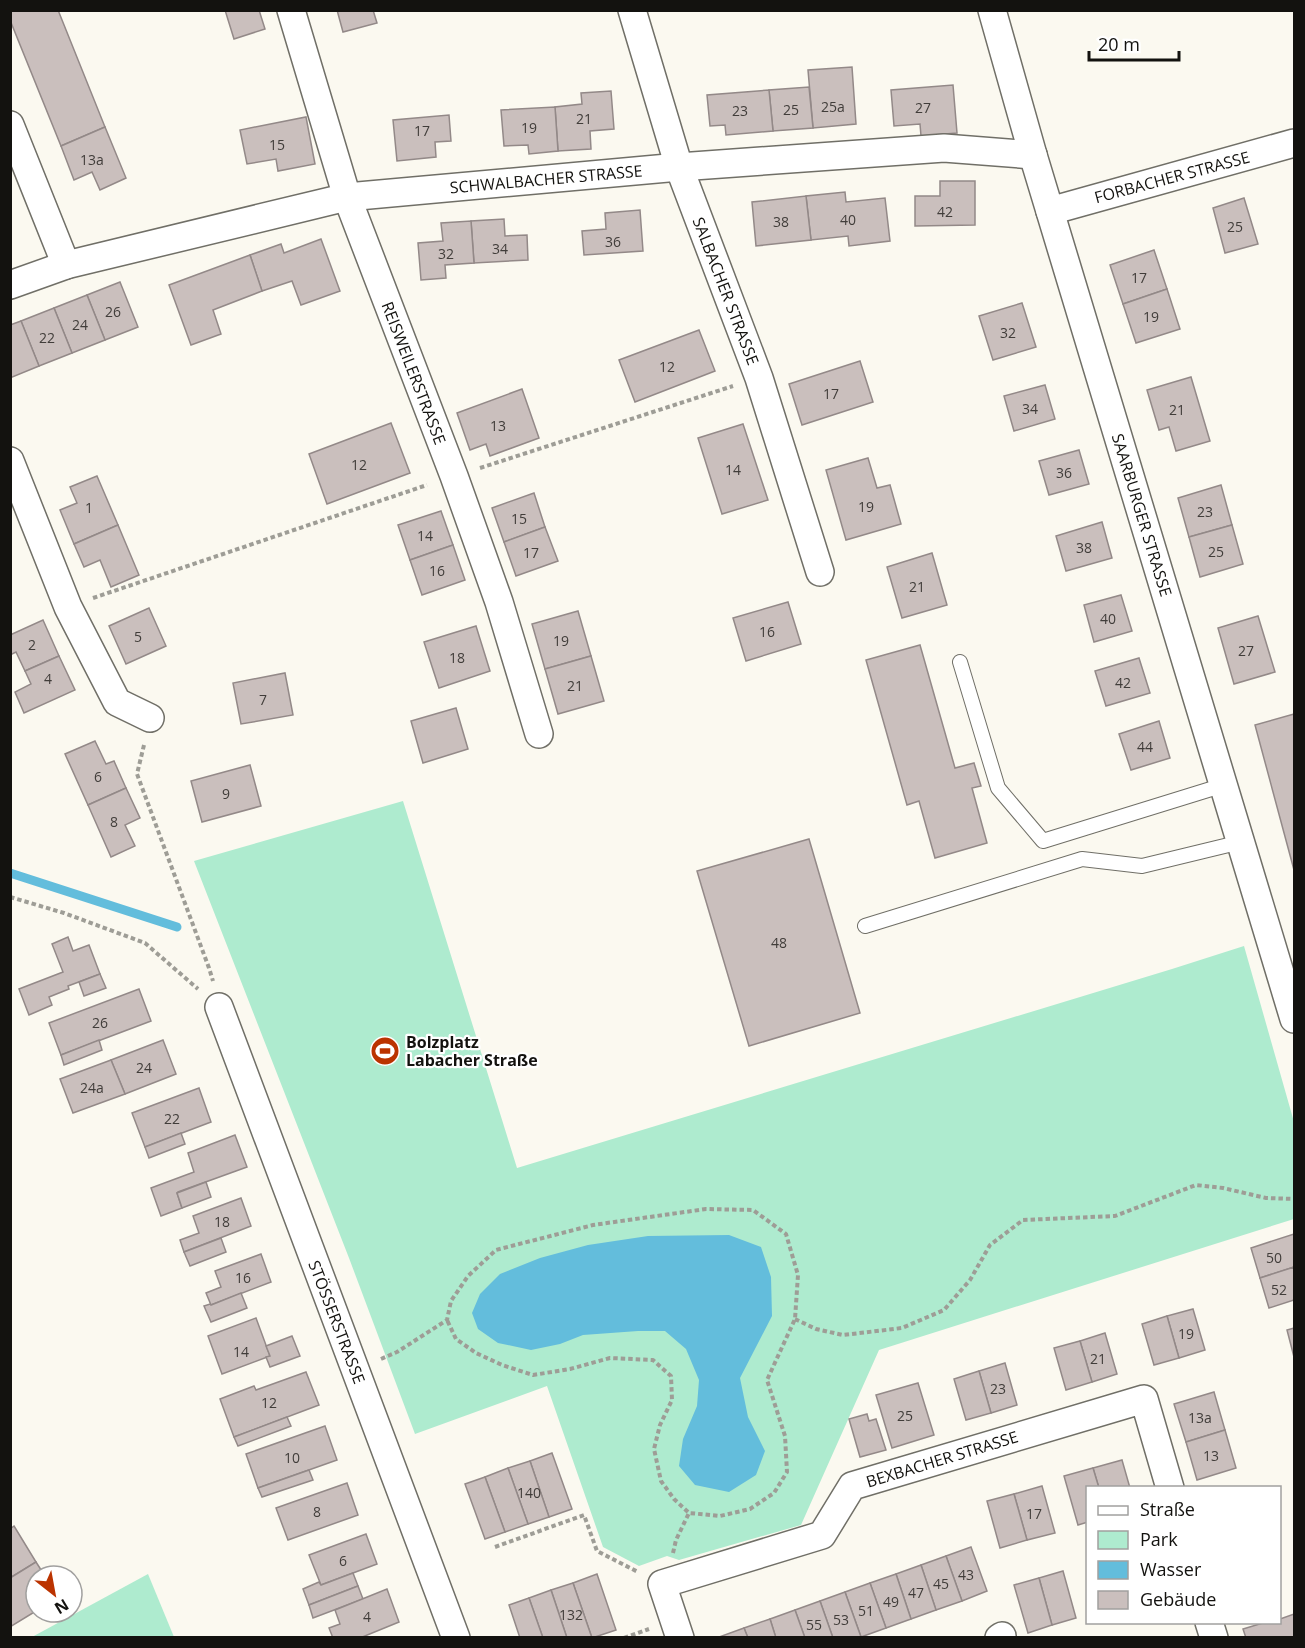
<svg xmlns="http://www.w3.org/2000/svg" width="1305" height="1648" font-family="'Open Sans',sans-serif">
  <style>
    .green { fill: #aeebcf }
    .water { fill: #63bddc }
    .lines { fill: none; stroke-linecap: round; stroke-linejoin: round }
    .stream { stroke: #63bddc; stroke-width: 9 }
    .building { fill: #cabfbd; stroke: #938988; stroke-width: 1.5 }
    .lane-casing { stroke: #706f67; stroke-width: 16 }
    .street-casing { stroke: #706f67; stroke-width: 30 }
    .path { stroke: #9e9d96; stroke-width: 4; stroke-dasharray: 4.5 3; stroke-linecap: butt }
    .lane { stroke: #fff; stroke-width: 14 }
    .street { stroke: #fff; stroke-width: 27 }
    .labels { text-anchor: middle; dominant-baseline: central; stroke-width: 4.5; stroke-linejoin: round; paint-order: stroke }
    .number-label { font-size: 14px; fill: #413d3a }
    .street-label { font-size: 16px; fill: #13120f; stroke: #fff }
    .poi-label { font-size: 16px; font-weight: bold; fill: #13120f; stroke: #fff; text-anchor: start }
  </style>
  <rect width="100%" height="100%" fill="#fbf9f0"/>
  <g class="green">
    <path d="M403 801 517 1168 1172 969 1244 946 1294 1122V1219L879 1350 801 1525 679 1560 667 1556 639 1566 603 1547 547 1386 415 1434 349 1258 194 861Z"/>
    <path d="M148 1574 174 1637H32Z"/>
  </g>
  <path class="water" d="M729 1235 761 1247 771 1277 772 1316 740 1378 748 1417 765 1451 756 1475 729 1492 695 1485 679 1466 683 1439 697 1406 699 1380 686 1349 665 1331H638L583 1335 560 1344 531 1350 498 1343 478 1329 472 1313 480 1294 500 1274 540 1258 588 1245 648 1236Z"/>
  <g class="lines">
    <path class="stream" d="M10 873 177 927"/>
  </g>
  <g class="building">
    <path d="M14 10H58L105 127 61 146 10 20V12Z"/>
    <path d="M225 10H259L265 29 234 39Z"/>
    <path d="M337 10H373L377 23 343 32Z"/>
    <path d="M852 67 856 124 813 128 808 70Z"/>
    <path d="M953 85 957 133 921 136 920 124 894 126 891 90Z"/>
    <path d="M809 87 813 128 773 131 769 90Z"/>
    <path d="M769 90 773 131 726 135 725 125 710 126 707 95Z"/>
    <path d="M611 91 614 129 590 131 591 149 558 151 555 107 582 104 581 93Z"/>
    <path d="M555 107 558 151 529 154 528 145 504 146 501 110Z"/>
    <path d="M449 115 451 141 435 142 436 157 397 161 393 120Z"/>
    <path d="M306 117 315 164 278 171 276 159 247 164 240 130Z"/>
    <path d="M105 127 126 178 100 190 92 172 74 180 61 146Z"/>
    <path d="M940 181H975V225L915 226V196H940Z"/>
    <path d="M845 192 846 202 885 198 890 241 849 246 848 236 811 240 806 196Z"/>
    <path d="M806 196 811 240 756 246 752 202Z"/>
    <path d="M1244 198 1258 244 1225 253 1213 208Z"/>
    <path d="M640 210 643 251 584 255 582 231 606 229 605 213Z"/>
    <path d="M504 219 505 236 527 235 528 260 474 263 471 221Z"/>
    <path d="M471 221 474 263 445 265 446 278 421 280 418 243 443 241 441 223Z"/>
    <path d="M321 239 340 291 301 305 292 281 262 291 250 255 281 244 284 253Z"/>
    <path d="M1154 250 1167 289 1123 304 1110 265Z"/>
    <path d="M250 255 262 291 213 310 221 334 191 345 169 285Z"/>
    <path d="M120 282 138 327 105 340 87 295Z"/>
    <path d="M1167 289 1180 329 1136 343 1123 304Z"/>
    <path d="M87 295 105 340 72 353 54 308Z"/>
    <path d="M1022 303 1036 347 993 360 979 316Z"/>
    <path d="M54 308 72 353 39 366 21 321Z"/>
    <path d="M21 321 39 366 10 378V325Z"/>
    <path d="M699 330 715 371 635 402 619 360Z"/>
    <path d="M860 361 873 402 802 425 789 384Z"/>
    <path d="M1191 377 1210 441 1176 451 1169 427 1159 430 1147 390Z"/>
    <path d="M1045 385 1055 419 1014 431 1004 396Z"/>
    <path d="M522 389 539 438 490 456 486 444 470 450 457 413Z"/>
    <path d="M391 423 410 473 327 504 309 454Z"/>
    <path d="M743 424 768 500 722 514 698 438Z"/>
    <path d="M1079 450 1089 484 1049 495 1039 461Z"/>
    <path d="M868 458 877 488 890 485 901 524 846 540 826 470Z"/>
    <path d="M97 476 118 525 74 544 60 510 77 503 70 487Z"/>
    <path d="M1221 485 1232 525 1189 537 1178 498Z"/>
    <path d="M534 493 545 527 504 542 492 508Z"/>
    <path d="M441 511 453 545 410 560 398 525Z"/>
    <path d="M1102 522 1112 558 1066 571 1056 536Z"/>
    <path d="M118 525 139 575 111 587 100 560 84 567 74 544Z"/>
    <path d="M1232 525 1243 564 1200 577 1189 537Z"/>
    <path d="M545 527 558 561 516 576 504 542Z"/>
    <path d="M453 545 465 580 422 595 410 560Z"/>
    <path d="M932 553 947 605 902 618 887 567Z"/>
    <path d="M1121 595 1132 631 1094 642 1084 605Z"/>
    <path d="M788 602 801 644 746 661 733 618Z"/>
    <path d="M149 608 166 646 126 664 109 626Z"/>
    <path d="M578 611 591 656 545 669 532 624Z"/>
    <path d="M1258 616 1275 672 1234 684 1218 628Z"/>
    <path d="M43 620 59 656 25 671 16 652 10 655V635Z"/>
    <path d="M476 626 490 671 439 688 424 642Z"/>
    <path d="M920 645 955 768 974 763 981 786 972 788 987 843 935 858 919 801 907 805 866 660Z"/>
    <path d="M59 656 75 690 24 713 15 692 31 684 25 671Z"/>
    <path d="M591 656 604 701 558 714 545 669Z"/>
    <path d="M1139 658 1150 693 1106 706 1095 671Z"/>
    <path d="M285 673 293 715 241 724 233 683Z"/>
    <path d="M456 708 468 749 423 763 411 721Z"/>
    <path d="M1294 714V870L1255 725Z"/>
    <path d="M1159 721 1170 758 1131 770 1119 734Z"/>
    <path d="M95 741 106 764 114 761 126 788 88 805 65 754Z"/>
    <path d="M250 765 261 806 202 822 191 781Z"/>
    <path d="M126 788 140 818 125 825 135 846 111 857 88 805Z"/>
    <path d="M809 839 860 1013 749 1046 697 871Z"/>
    <path d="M68 937 73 951 89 945 100 974 68 986 69 989 49 997 52 1005 29 1015 19 989 63 972 52 944Z"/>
    <path d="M100 974 106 988 84 996 79 982Z"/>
    <path d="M139 989 151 1021 61 1055 49 1023Z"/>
    <path d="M99 1040 102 1050 64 1065 61 1055Z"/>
    <path d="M163 1040 176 1074 125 1094 111 1060Z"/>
    <path d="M111 1060 125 1094 73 1113 60 1079Z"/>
    <path d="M199 1088 211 1122 145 1147 132 1113Z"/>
    <path d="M181 1133 185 1144 149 1158 145 1147Z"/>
    <path d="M235 1135 247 1167 178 1192 177 1193 182 1208 161 1216 151 1188 194 1172 188 1153Z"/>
    <path d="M206 1182 211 1197 182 1208 177 1193Z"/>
    <path d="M241 1198 251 1226 184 1252 180 1240 199 1233 193 1216Z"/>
    <path d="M1294 1234V1267L1260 1278 1251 1248Z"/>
    <path d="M221 1238 226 1252 190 1266 184 1252Z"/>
    <path d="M261 1254 271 1282 211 1305 206 1293 221 1287 215 1271Z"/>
    <path d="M1294 1267V1300L1269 1308 1260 1278Z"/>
    <path d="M241 1293 247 1308 211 1322 204 1306 210 1304 211 1305Z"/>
    <path d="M1193 1309 1205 1350 1179 1358 1167 1316Z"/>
    <path d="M1167 1316 1179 1358 1154 1365 1142 1324Z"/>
    <path d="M256 1318 270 1356 222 1374 208 1336Z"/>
    <path d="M1294 1328V1357L1287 1330Z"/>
    <path d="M1105 1333 1117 1374 1092 1382 1080 1341Z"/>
    <path d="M292 1336 300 1356 270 1367 266 1357 270 1356 266 1346Z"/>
    <path d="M1080 1341 1092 1382 1066 1390 1054 1348Z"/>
    <path d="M1005 1363 1017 1405 991 1413 979 1371Z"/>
    <path d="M979 1371 991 1413 966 1420 954 1379Z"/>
    <path d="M306 1372 319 1405 234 1437 220 1399 254 1386 256 1390Z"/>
    <path d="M918 1383 934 1435 892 1448 876 1395Z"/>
    <path d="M1214 1392 1225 1430 1186 1442 1174 1404Z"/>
    <path d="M867 1414 869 1421 876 1419 886 1450 860 1457 849 1419Z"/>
    <path d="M287 1417 291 1426 238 1446 234 1437Z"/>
    <path d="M325 1426 337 1460 258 1488 246 1454Z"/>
    <path d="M1225 1430 1236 1468 1197 1480 1186 1442Z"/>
    <path d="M552 1453 572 1509 549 1517 530 1461Z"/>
    <path d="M1122 1460 1130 1488H1099L1093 1468Z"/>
    <path d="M530 1461 549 1517 528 1524 508 1468Z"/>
    <path d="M508 1468 528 1524 505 1532 485 1477Z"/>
    <path d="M1093 1468 1099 1488H1088V1522L1078 1525 1064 1476Z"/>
    <path d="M309 1470 313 1480 262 1497 258 1488Z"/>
    <path d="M485 1477 505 1532 485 1539 465 1484Z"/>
    <path d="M347 1483 358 1515 288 1540 276 1508Z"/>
    <path d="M1042 1486 1055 1533 1027 1540 1014 1494Z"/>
    <path d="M1014 1494 1027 1540 1000 1548 987 1501Z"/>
    <path d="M14 1526 36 1562 10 1578V1529Z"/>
    <path d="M366 1534 377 1564 321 1585 309 1555Z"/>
    <path d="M971 1547 987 1591 962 1601 946 1556Z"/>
    <path d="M946 1556 962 1601 936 1610 921 1565Z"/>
    <path d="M36 1562 45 1576H36V1611L10 1627V1578Z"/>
    <path d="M921 1565 936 1610 911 1619 896 1574Z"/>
    <path d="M1063 1571 1076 1618 1052 1625 1039 1578Z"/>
    <path d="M353 1573 358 1586 309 1605 303 1589 319 1582 321 1585Z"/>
    <path d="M597 1574 616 1630 592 1638 573 1583Z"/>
    <path d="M896 1574 911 1619 886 1628 870 1583Z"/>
    <path d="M1039 1578 1052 1625 1028 1633 1014 1585Z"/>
    <path d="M573 1583 592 1638H567L551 1590Z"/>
    <path d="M870 1583 886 1628 861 1637 845 1592Z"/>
    <path d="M358 1586 363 1599 313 1618 309 1605Z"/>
    <path d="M387 1589 399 1622 360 1638H333L329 1628 340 1624 335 1610Z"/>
    <path d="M551 1590 567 1638H543L529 1598Z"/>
    <path d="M845 1592 861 1637 859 1638H833L820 1601Z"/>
    <path d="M529 1598 543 1638H520L509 1605Z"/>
    <path d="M820 1601 833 1638H805L795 1610Z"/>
    <path d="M795 1610 805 1638H776L770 1619Z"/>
    <path d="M1294 1614V1638H1246L1243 1629 1266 1622H1280V1619Z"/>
    <path d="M770 1619 776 1638H748L744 1628Z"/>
    <path d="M744 1628 748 1638H720L719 1637Z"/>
  </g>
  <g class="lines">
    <g class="lane-casing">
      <g id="lane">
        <path d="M960 662 998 788 1043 841 1224 785"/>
        <path d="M865 926 1082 859 1142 866 1241 842"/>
      </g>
    </g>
    <g class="street-casing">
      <g id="street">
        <path d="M291 10 347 197 454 476 499 602 539 734"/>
        <path d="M632 10 679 167 759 378 820 572"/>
        <path d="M992 10 1033 155 1294 1019"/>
        <path d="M10 125 66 265"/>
        <path d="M1050 211 1294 143"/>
        <path d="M10 285 66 265 347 197 679 167 944 148 1033 155"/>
        <path d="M10 461 68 607 117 702 150 718"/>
        <path d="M219 1007 456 1638"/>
        <path d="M1209 1622 1214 1638"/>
        <path d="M680 1638 662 1584 822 1535 852 1486 1144 1399 1170 1488"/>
        <path d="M999 1638 1002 1636"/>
      </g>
    </g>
    <g class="path">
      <path d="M480 468 733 386"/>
      <path d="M93 598 427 485"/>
      <path d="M144 745 137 774 209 968 213 981"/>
      <path d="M10 897 64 913 145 943 198 989"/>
      <path d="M795 1319 816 1329 843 1335 902 1328 944 1310 970 1280 990 1245 1023 1220 1115 1216 1196 1185 1223 1188 1266 1198 1294 1199"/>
      <path d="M381 1359 397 1352 447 1320 451 1301 468 1276 496 1250 593 1225 706 1209 753 1210 786 1234 798 1275 795 1319 767 1380 785 1436 787 1472 774 1493 750 1509 720 1516 689 1513 674 1499 661 1481 654 1449 660 1425 672 1400 671 1376 653 1360 610 1358 570 1369 533 1375 502 1365 476 1353 456 1339 447 1320"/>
      <path d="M495 1547 584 1515 597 1551 638 1572"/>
      <path d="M673 1553 676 1540 689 1513"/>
      <path d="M624 1638 649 1629"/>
    </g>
    <use href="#lane" class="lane"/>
    <use href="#street" class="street"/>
  </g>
  <defs>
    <g id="stadium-disc" transform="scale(1.5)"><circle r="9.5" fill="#b30" stroke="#fff"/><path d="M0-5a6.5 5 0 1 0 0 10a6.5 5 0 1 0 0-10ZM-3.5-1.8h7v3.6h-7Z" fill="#fff"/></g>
  </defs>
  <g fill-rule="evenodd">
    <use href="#stadium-disc" x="385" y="1051"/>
  </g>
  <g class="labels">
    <g class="number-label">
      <text x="833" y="106">25a</text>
      <text x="923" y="107">27</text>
      <text x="791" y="109">25</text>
      <text x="740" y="110">23</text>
      <text x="584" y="118">21</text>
      <text x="529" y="127">19</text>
      <text x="422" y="130">17</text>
      <text x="277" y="144">15</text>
      <text x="92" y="159">13a</text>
      <text x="945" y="211">42</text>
      <text x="848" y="219">40</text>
      <text x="781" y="221">38</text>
      <text x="1235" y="226">25</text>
      <text x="613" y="241">36</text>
      <text x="500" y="248">34</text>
      <text x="446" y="253">32</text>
      <text x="1139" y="277">17</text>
      <text x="113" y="311">26</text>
      <text x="1151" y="316">19</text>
      <text x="80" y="324">24</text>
      <text x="1008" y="332">32</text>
      <text x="47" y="337">22</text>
      <text x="667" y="366">12</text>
      <text x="831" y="393">17</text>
      <text x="1030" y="408">34</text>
      <text x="1177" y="409">21</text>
      <text x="498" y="425">13</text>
      <text x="359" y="464">12</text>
      <text x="733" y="469">14</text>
      <text x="1064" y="472">36</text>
      <text x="866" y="506">19</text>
      <text x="89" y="507">1</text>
      <text x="1205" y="511">23</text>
      <text x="519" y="518">15</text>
      <text x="425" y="535">14</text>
      <text x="1084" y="547">38</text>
      <text x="1216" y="551">25</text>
      <text x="531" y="552">17</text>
      <text x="437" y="570">16</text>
      <text x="917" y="586">21</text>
      <text x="1108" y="618">40</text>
      <text x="767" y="631">16</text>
      <text x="138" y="636">5</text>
      <text x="561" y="640">19</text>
      <text x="32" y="644">2</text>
      <text x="1246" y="650">27</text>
      <text x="457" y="657">18</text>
      <text x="48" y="678">4</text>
      <text x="1123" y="682">42</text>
      <text x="575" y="685">21</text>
      <text x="263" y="699">7</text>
      <text x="1145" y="746">44</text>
      <text x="98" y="776">6</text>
      <text x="226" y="793">9</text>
      <text x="114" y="821">8</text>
      <text x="779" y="942">48</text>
      <text x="100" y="1022">26</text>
      <text x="144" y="1067">24</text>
      <text x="92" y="1087">24a</text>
      <text x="172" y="1118">22</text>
      <text x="222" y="1221">18</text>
      <text x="1274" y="1257">50</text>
      <text x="243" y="1277">16</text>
      <text x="1279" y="1289">52</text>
      <text x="1186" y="1333">19</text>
      <text x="241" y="1351">14</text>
      <text x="1098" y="1358">21</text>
      <text x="998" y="1388">23</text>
      <text x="269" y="1402">12</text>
      <text x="905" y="1415">25</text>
      <text x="1200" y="1417">13a</text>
      <text x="1211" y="1455">13</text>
      <text x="292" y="1457">10</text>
      <text x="529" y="1492">140</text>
      <text x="317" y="1511">8</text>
      <text x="1034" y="1513">17</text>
      <text x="343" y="1560">6</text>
      <text x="966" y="1574">43</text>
      <text x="941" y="1583">45</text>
      <text x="916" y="1592">47</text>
      <text x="891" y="1601">49</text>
      <text x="866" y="1610">51</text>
      <text x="571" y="1614">132</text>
      <text x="367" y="1616">4</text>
      <text x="841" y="1619">53</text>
      <text x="814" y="1624">55</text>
    </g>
    <g class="street-label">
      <text transform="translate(1172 177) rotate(-15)">FORBACHER STRASSE</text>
      <text transform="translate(546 179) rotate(-5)">SCHWALBACHER STRASSE</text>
      <text transform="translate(726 291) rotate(69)">SALBACHER STRASSE</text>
      <text transform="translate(414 373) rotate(69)">REISWEILERSTRASSE</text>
      <text transform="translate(1142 515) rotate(73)">SAARBURGER STRASSE</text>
      <text transform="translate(337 1322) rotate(69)">STÖSSERSTRASSE</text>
      <text transform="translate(942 1459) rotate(-17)">BEXBACHER STRASSE</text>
    </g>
    <g class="poi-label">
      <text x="406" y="1042">Bolzplatz<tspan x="406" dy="18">Labacher Straße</tspan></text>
    </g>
  </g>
  <rect width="1305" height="1648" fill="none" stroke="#13120f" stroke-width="24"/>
  <rect x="1086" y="1486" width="195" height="138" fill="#ffffff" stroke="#a1a09f" stroke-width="1.5"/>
  <rect x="1098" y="1506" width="30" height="9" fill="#ffffff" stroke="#a1a09f" stroke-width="1.5"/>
  <text x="1140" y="1516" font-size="18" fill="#13120f">Straße</text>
  <rect x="1098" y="1531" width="30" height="18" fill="#aeebcf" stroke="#a1a09f" stroke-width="1.5"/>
  <text x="1140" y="1546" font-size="18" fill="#13120f">Park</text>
  <rect x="1098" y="1561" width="30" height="18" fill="#63bddc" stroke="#a1a09f" stroke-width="1.5"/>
  <text x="1140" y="1576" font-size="18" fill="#13120f">Wasser</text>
  <rect x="1098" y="1591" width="30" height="18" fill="#cabfbd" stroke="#a1a09f" stroke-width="1.5"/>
  <text x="1140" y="1606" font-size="18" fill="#13120f">Gebäude</text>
  <g transform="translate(54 1594) rotate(149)"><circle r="28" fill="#ffffff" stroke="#a1a09f" stroke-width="1.5"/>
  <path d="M0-4.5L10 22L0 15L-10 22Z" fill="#bb3300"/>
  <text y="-9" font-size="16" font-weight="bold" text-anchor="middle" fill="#13120f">N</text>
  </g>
  <path d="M1089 51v9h90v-9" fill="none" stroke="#13120f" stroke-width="3"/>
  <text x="1098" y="51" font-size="18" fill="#13120f" stroke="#ffffff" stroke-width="4.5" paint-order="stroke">20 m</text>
</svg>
